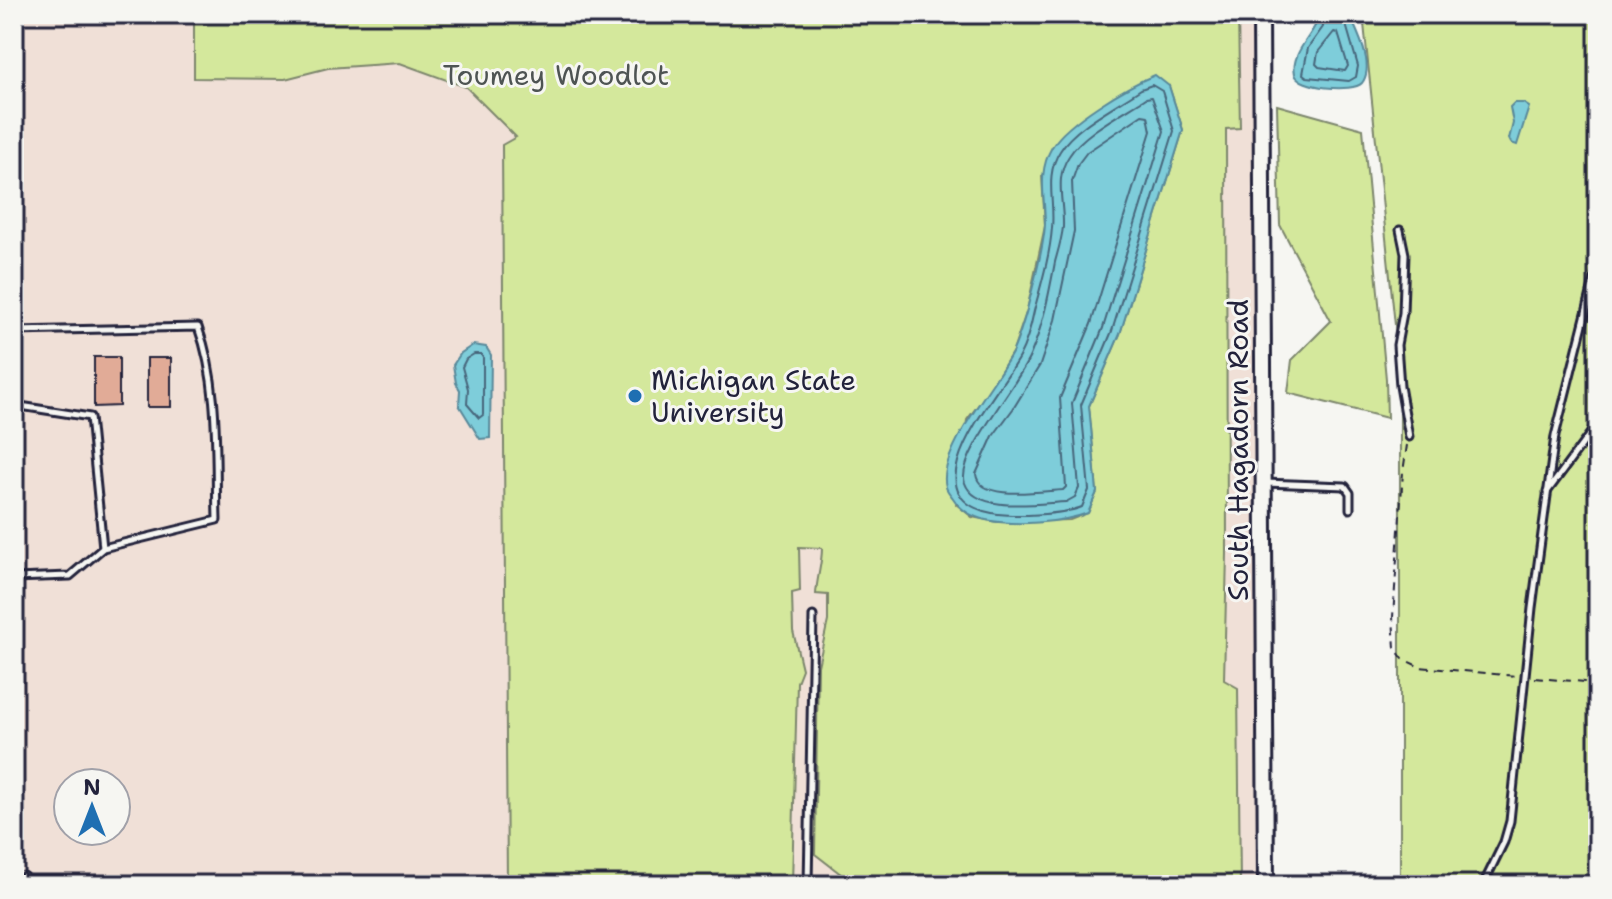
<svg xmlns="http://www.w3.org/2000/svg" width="1612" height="899" font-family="'Shantell Sans',sans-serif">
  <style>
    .built { fill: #f0e0d7; fill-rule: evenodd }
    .green { fill: #d4e89c; stroke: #7b856c; stroke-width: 2; fill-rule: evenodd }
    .water { fill: #7ecdda; stroke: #59899a; stroke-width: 2 }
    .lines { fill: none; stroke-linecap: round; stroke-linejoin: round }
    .shore { stroke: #47667b; stroke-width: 2 }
    .building { fill: #e1ab97; stroke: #22223b; stroke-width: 2 }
    .service-casing { stroke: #22223b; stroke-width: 11 }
    .tertiary-casing { stroke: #22223b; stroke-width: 20 }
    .path { stroke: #22223b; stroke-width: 2; stroke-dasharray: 8 6; stroke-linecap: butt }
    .service { stroke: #f6f6f2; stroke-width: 5 }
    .tertiary { stroke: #f6f6f2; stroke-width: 14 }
    .poi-dot { fill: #1f6fb2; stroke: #f6f6f2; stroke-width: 3 }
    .labels { text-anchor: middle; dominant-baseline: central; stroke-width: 6; stroke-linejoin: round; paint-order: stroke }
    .park-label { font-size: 28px; fill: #4e5453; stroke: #f6f6f2 }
    .poi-label { font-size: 28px; fill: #22223b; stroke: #f6f6f2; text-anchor: start }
    .street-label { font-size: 28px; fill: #22223b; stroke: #f6f6f2 }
  </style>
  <rect width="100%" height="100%" fill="#f6f6f2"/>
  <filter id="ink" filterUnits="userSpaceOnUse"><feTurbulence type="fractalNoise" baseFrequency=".0125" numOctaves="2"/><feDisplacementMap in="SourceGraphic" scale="16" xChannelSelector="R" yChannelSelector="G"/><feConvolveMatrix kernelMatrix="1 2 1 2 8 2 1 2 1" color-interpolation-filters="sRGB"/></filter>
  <g filter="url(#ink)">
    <path class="built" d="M14 14H1253L1258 885H14ZM68 783H116V831H68Z"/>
    <g class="green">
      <path d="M194 14H1238L1240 128 1226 129 1227 554 1224 680 1238 688 1240 885H855L815 854 818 666 828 621V595L816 594C817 577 822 564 822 548L799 547 800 591 792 593 793 631 802 669 797 682 792 885H507L502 145 516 137 466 87 400 63 328 68 285 79 194 78ZM1169 86 1183 130 1120 334 1089 406 1097 492 1088 513 1070 520 997 522 972 517 956 504 967 420 988 392 1013 351 1027 310 1045 226 1042 176Z"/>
      <path d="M1363 14H1598V885H1400V374Z"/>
      <path d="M1277 105 1363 129 1386 379 1387 418 1288 393 1292 360 1331 321 1280 225Z"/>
    </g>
    <g class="water">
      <path d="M1313 14H1349L1351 18C1358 34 1375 66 1362 83 1353 93 1298 88 1295 74 1291 55 1308 40 1316 24Z"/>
      <path d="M1155 75 1169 86 1183 130 1120 334 1089 406 1097 492 1088 513C1062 523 1014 526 986 520 972 517 961 511 953 498 950 494 947 491 946 487 936 454 996 383 1012 353 1018 341 1022 326 1026 313 1032 291 1044 247 1045 224 1045 197 1037 173 1052 147 1067 122 1127 86 1155 75Z"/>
      <path d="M1514 103H1523L1529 107 1517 145 1511 143 1509 139 1513 123 1510 107Z"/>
      <path d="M473 345 486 347 491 355 490 438 480 439 459 405 460 390 456 383 453 365 461 353Z"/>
    </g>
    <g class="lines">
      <g class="shore">
        <path d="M1322 14 1323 27 1308 48 1303 74 1307 77 1349 81 1356 77 1358 66 1343 14"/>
        <path d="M1334 32 1338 33 1348 66 1345 71 1319 67 1316 64 1318 52Z"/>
        <path d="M1152 85 1162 91 1174 131 1112 331 1081 405 1089 490 1082 507C1062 515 1013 517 992 513 905 496 998 396 1019 357 1026 344 1031 326 1034 311 1041 285 1050 255 1052 228 1055 201 1044 176 1060 151 1075 126 1116 106 1141 89Z"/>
        <path d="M1152 97 1164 131 1103 328 1072 403 1079 488 1075 497 1066 502C1039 503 976 514 965 483 955 458 1019 383 1030 356 1043 326 1049 294 1055 262 1058 251 1062 238 1063 227 1064 202 1054 178 1069 156 1083 133 1123 113 1146 98Z"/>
        <path d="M1142 115 1148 116 1151 131 1091 324 1060 398 1066 487 1063 490C1041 491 979 502 976 474L993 436 1013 409 1040 365 1055 320 1074 231 1072 181 1078 164 1087 152Z"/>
        <path d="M474 354H481L483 358V415L479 418 467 404 468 389 462 367 466 359Z"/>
      </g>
    </g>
    <g class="building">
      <path d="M94 357H119V406L94 407Z"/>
      <rect x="147" y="358" width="24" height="49"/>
    </g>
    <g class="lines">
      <g class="service-casing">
        <g id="service">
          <path d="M1400 230 1405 254 1403 313 1397 345 1400 386 1409 437"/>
          <path d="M14 331 198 327C220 387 215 457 217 520L103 548 70 576 14 578"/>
          <path d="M14 405 90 417 103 548"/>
          <path d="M1265 483 1345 486 1350 493V509"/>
          <path d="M1547 492 1598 423"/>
          <path d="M24 876 33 885"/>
          <path d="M808 885 813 616"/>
          <path d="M1483 885 1504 842 1510 821 1532 608 1555 436 1598 265"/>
        </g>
      </g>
      <g class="tertiary-casing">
        <path id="tertiary" d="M1261 14 1266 885"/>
      </g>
      <g class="path">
        <path d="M1407 445 1403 472 1393 617 1395 648 1403 659 1420 667 1517 676"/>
        <path d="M1535 678 1598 683"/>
      </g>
      <use href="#service" class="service"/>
      <use href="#tertiary" class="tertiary"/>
    </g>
  </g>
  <circle class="poi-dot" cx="635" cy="396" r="8"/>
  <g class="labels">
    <g class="park-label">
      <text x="556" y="75">Toumey Woodlot</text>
    </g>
    <g class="poi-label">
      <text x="651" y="380">Michigan State<tspan x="651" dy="32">University</tspan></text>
    </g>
    <g class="street-label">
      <text transform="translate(1238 450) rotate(-90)">South Hagadorn Road</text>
    </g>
  </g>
  <rect width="1612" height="899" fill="none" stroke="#f6f6f2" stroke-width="48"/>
  <rect x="24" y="24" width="1564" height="851" fill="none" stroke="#22223b" stroke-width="3" filter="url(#ink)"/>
  <g transform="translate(92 807)"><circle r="38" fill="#f6f6f2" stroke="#a1a1a9" stroke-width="2"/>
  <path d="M0-6L14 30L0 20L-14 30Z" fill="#1f6fb2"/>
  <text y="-12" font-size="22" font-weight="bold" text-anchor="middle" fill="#22223b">N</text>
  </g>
</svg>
